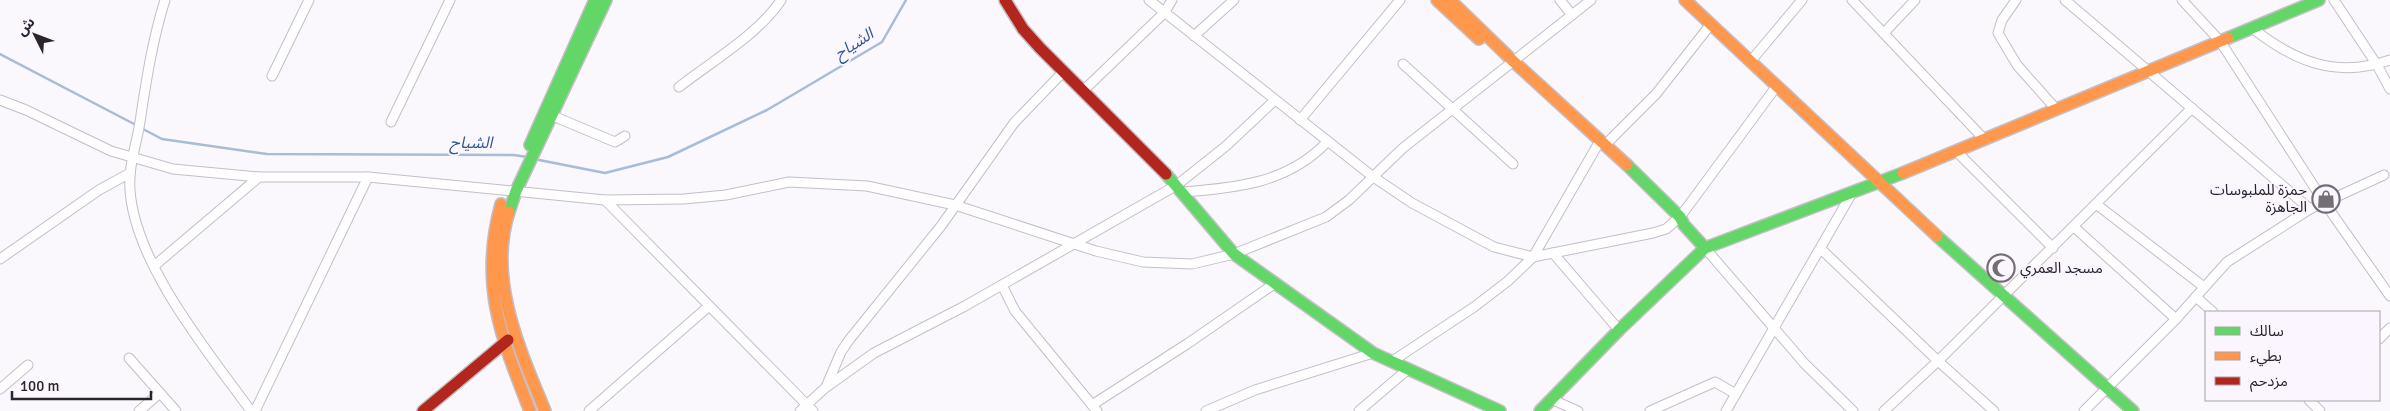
<svg xmlns="http://www.w3.org/2000/svg" width="2390" height="411" font-family="Signika,'Noto Sans Arabic',sans-serif">
  <style>
    .lines { fill: none; stroke-linecap: round; stroke-linejoin: round }
    .stream { stroke: #a7bcd7; stroke-width: 2.5 }
    .street-casing { stroke: #c4bfc7; stroke-width: 11 }
    .fast-casing { stroke: #c4bfc7; stroke-width: 14 }
    .slow-casing { stroke: #c4bfc7; stroke-width: 14 }
    .jam-casing { stroke: #c4bfc7; stroke-width: 14 }
    .street { stroke: #fefeff; stroke-width: 9 }
    .fast { stroke: #63d668; stroke-width: 11 }
    .slow { stroke: #ff974d; stroke-width: 11 }
    .jam { stroke: #b3261e; stroke-width: 11 }
    .labels { text-anchor: middle; dominant-baseline: central; stroke-width: 4; stroke-linejoin: round; paint-order: stroke }
    .poi-label { font-size: 15px; fill: #2a242d; stroke: #fbf5ff; text-anchor: end }
    .water-label { font-size: 16px; font-style: italic; fill: #2e598a; stroke: #fbf5ff }
  </style>
  <rect width="100%" height="100%" fill="#faf7fd"/>
  <g class="lines">
    <g class="stream">
      <path d="M0 54 136 125"/>
      <path d="M141 128 162 139 267 154 514 155 527 157"/>
      <path d="M534 159 605 173 668 157 767 110 882 42 906 0"/>
    </g>
    <g class="street-casing">
      <g id="street">
        <path d="M165 0C153 38 147 76 141 115 138 141 128 164 130 190 135 264 208 352 251 411"/>
        <path d="M1149 0 1372 176 1412 203 1494 247 1533 257 1653 233 1666 229 1680 217 1776 87"/>
        <path d="M1560 0 1572 15"/>
        <path d="M1852 0 1984 139"/>
        <path d="M2016 0 2002 20 1998 33 2017 65 2056 109"/>
        <path d="M2065 0 2310 209"/>
        <path d="M2182 0 2220 41 2324 202 2390 296"/>
        <path d="M2334 0 2377 65 2390 89"/>
        <path d="M2252 28C2294 61 2336 79 2390 60"/>
        <path d="M1884 33 1915 0"/>
        <path d="M1194 36 1234 0"/>
        <path d="M1750 62 1802 0"/>
        <path d="M1403 64 1513 164"/>
        <path d="M272 76 309 0"/>
        <path d="M679 87C711 62 760 33 781 0"/>
        <path d="M1084 90 1164 13 1172 0"/>
        <path d="M0 100 26 110 111 151 173 169 259 177H368L605 200 684 199 726 195 789 182 867 186 955 205 1096 251 1143 262 1192 264 1234 254 1326 217 1349 200 1403 148 1591 0"/>
        <path d="M553 116 615 142 625 136"/>
        <path d="M1300 120 1400 0"/>
        <path d="M391 122 450 0"/>
        <path d="M1606 144 1656 94 1711 24"/>
        <path d="M1956 151 2053 248"/>
        <path d="M1183 192C1237 188 1288 183 1327 142"/>
        <path d="M605 200 813 411"/>
        <path d="M2096 204 2204 287"/>
        <path d="M2074 227 2176 319"/>
        <path d="M1705 248 1805 364 1853 411"/>
        <path d="M1821 249 1938 361 1994 411"/>
        <path d="M1553 253 1619 330"/>
        <path d="M0 259 99 190 130 173"/>
        <path d="M154 266 259 177"/>
        <path d="M1002 285 1015 311 1097 411"/>
        <path d="M2196 297 2213 312"/>
        <path d="M2379 339 2390 328"/>
        <path d="M129 358 176 411"/>
        <path d="M1391 362 1474 307 1508 281 1533 257 1597 146"/>
        <path d="M826 387 841 352 849 340 941 226 1014 123 1064 71"/>
        <path d="M0 389 28 365"/>
        <path d="M1551 399 1578 411"/>
        <path d="M2309 400 2320 411"/>
        <path d="M1092 405 1187 344 1274 284"/>
        <path d="M139 411 160 393"/>
        <path d="M255 411 368 177"/>
        <path d="M589 411 709 306"/>
        <path d="M800 411 825 388 874 353 965 306 1177 185 1226 146 1275 100"/>
        <path d="M1206 411 1255 390 1373 353"/>
        <path d="M1359 411 1407 370"/>
        <path d="M1650 411 1715 382 1736 394"/>
        <path d="M1726 411 1852 193"/>
        <path d="M1884 411 1938 361 2192 108"/>
        <path d="M2084 411 2176 319 2227 262 2310 209 2384 175"/>
      </g>
    </g>
    <g class="fast-casing">
      <g id="fast">
        <path d="M2228 38 2319 0"/>
        <path d="M530 145 595 0"/>
        <path d="M1627 165 1680 217 1684 225 1705 248"/>
        <path d="M1166 174 1234 254 1373 353 1500 411"/>
        <path d="M509 212 516 191 606 0"/>
        <path d="M1937 236 2133 411"/>
        <path d="M1540 411 1619 330 1705 248 1903 173"/>
      </g>
    </g>
    <g class="slow-casing">
      <g id="slow">
        <path d="M1437 0 1479 39"/>
        <path d="M1450 0 1513 61 1627 165"/>
        <path d="M1685 0 1937 236"/>
        <path d="M1903 173 2228 38"/>
        <path d="M501 204C479 284 501 337 530 411"/>
        <path d="M509 212C487 279 520 350 545 411"/>
      </g>
    </g>
    <g class="jam-casing">
      <g id="jam">
        <path d="M1005 0 1023 29 1040 48 1166 174"/>
        <path d="M423 411 508 340"/>
      </g>
    </g>
    <use href="#street" class="street"/>
    <use href="#fast" class="fast"/>
    <use href="#slow" class="slow"/>
    <use href="#jam" class="jam"/>
  </g>
  <defs>
    <g id="shop-ring" transform="scale(1.4375)"><circle r="9.5" fill="#fbf5ff" stroke="#736e76" stroke-width="1.5"/><path d="M-5-2.5h2.3a2.7 3.5 0 0 1 5.4 0H5L5.5 6h-11ZM-1.5-2.5h3a1.5 2.3 0 0 0-3 0Z" fill="#736e76"/></g>
    <g id="mosque-ring" transform="scale(1.4375)"><circle r="9.5" fill="#fbf5ff" stroke="#736e76" stroke-width="1.5"/><path d="M3.5-4.9A6 6 0 1 0 3.5 4.9A5 5 0 1 1 3.5-4.9Z" fill="#736e76"/></g>
  </defs>
  <g fill-rule="evenodd">
    <use href="#shop-ring" x="2326" y="199"/>
    <use href="#mosque-ring" x="2001" y="268"/>
  </g>
  <g class="labels">
    <g class="poi-label">
      <text x="2307" y="190">حمزة للملبوسات<tspan x="2307" dy="17">الجاهزة</tspan></text>
      <text x="2020" y="268" text-anchor="start">مسجد العمري</text>
    </g>
    <g class="water-label">
      <text transform="translate(854 44) rotate(-33)">الشياح</text>
      <text x="471" y="143">الشياح</text>
    </g>
  </g>
  <rect x="2205" y="311" width="175" height="90" fill="#fbf5ff" stroke="#a7a1ab"/>
  <rect x="2215" y="327" width="25" height="8" fill="#63d668" stroke="#a7a1ab"/>
  <text x="2250" y="336" font-size="15" fill="#2a242d">سالك</text>
  <rect x="2215" y="352" width="25" height="8" fill="#ff974d" stroke="#a7a1ab"/>
  <text x="2250" y="361" font-size="15" fill="#2a242d">بطيء</text>
  <rect x="2215" y="377" width="25" height="8" fill="#b3261e" stroke="#a7a1ab"/>
  <text x="2250" y="386" font-size="15" fill="#2a242d">مزدحم</text>
  <g transform="translate(35 35) rotate(312)" stroke="#fbf5ff" stroke-width="4" paint-order="stroke">
  <path d="M0-4L9 19L0 12L-9 19Z" fill="#2a242d"/>
  <text y="-8" font-size="14" font-weight="bold" text-anchor="middle" fill="#2a242d">ش</text>
  </g>
  <path d="M12 391v8h139v-8" fill="none" stroke="#2a242d" stroke-width="2.5"/>
  <text x="20" y="391" font-size="15" fill="#2a242d" stroke="#fbf5ff" stroke-width="4" paint-order="stroke">100 m</text>
</svg>
